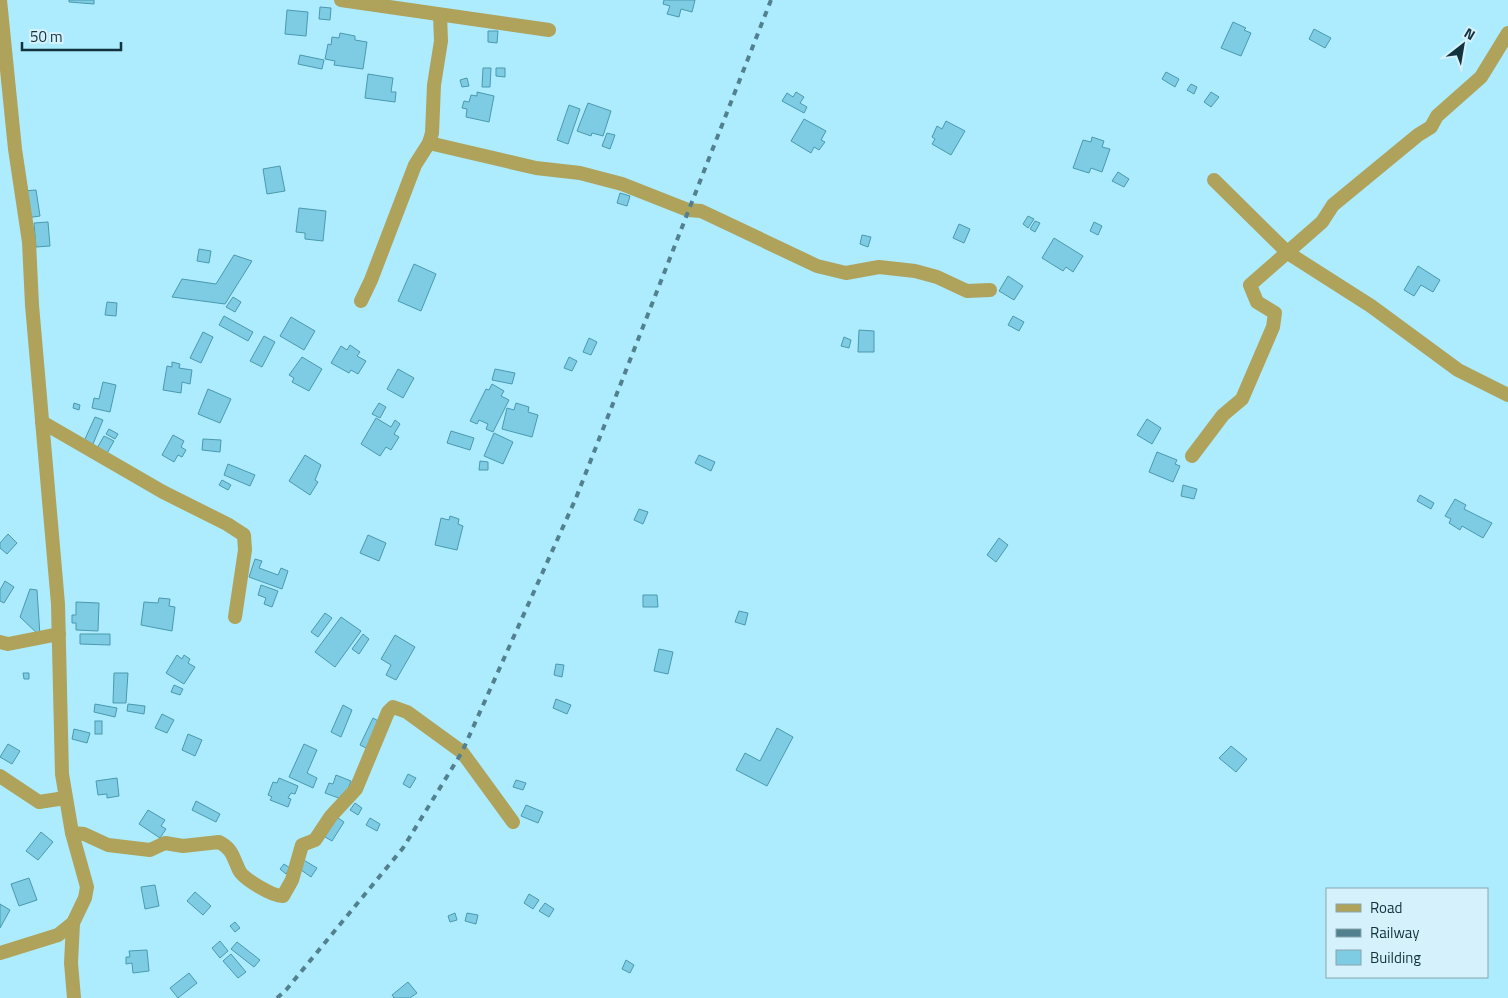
<svg xmlns="http://www.w3.org/2000/svg" width="1508" height="998" font-family="'Titillium Web',sans-serif">
  <style>
    .building { fill: #7dcce3; stroke: #4a99af }
    .lines { fill: none; stroke-linecap: round; stroke-linejoin: round }
    .minor { stroke: #afa25b; stroke-width: 14 }
    .rail { stroke: #53808e; stroke-width: 4; stroke-dasharray: 6 6; stroke-linecap: butt }
  </style>
  <rect width="100%" height="100%" fill="#adebfe"/>
  <g class="building">
    <path d="M69 0H94V4L69 2Z"/>
    <path d="M664 0H695L692 12 681 9 679 17 667 14 670 6 663 4Z"/>
    <path d="M320 7 331 8 330 20 319 19Z"/>
    <path d="M287 10 308 12 306 36 285 34Z"/>
    <path d="M1233 22 1246 28 1244 30 1251 33 1241 56 1221 48Z"/>
    <path d="M1314 29 1331 38 1325 48 1309 39Z"/>
    <path d="M488 31H498L497 43 488 42Z"/>
    <path d="M340 33 355 36V40L367 42 363 69 334 65 335 61 325 59 328 44 331 45 332 37 339 38Z"/>
    <path d="M300 55 324 60 322 69 298 64Z"/>
    <path d="M483 68H491L490 87H482Z"/>
    <path d="M496 68H505V77L496 76Z"/>
    <path d="M1166 72 1179 79 1175 87 1162 79Z"/>
    <path d="M368 74 393 78 391 92H396L395 102 365 98Z"/>
    <path d="M467 78 469 86 462 87 460 80Z"/>
    <path d="M1191 84 1197 87 1194 94 1187 90Z"/>
    <path d="M477 92 494 96 489 122 466 117 467 109 462 108 464 101 469 102 471 95 477 96Z"/>
    <path d="M796 92 804 97 800 103 807 107 804 113 782 101 787 93 793 97Z"/>
    <path d="M1211 92 1219 97 1211 107 1204 102Z"/>
    <path d="M588 103 611 111 603 136 592 133 591 136 577 131Z"/>
    <path d="M569 105 580 109 568 144 557 140Z"/>
    <path d="M804 119 826 131 821 140 825 142 819 150 814 147 811 153 791 141Z"/>
    <path d="M946 121 965 131 951 155 932 144 935 139 932 137 937 126 942 129Z"/>
    <path d="M607 133 615 135 610 149 602 146Z"/>
    <path d="M1092 137 1104 141 1102 147 1110 149 1102 172 1091 168 1089 173 1073 168 1083 140 1091 142Z"/>
    <path d="M280 166 285 191 267 194 263 169Z"/>
    <path d="M1118 172 1129 179 1124 187 1112 181Z"/>
    <path d="M36 190 40 216 26 218 23 191Z"/>
    <path d="M620 193 630 196 627 206 617 203Z"/>
    <path d="M299 208 326 211 323 241 305 239V233L296 232Z"/>
    <path d="M1028 216 1034 219 1028 228 1023 224Z"/>
    <path d="M1035 221 1040 223 1035 232 1030 229Z"/>
    <path d="M48 222 50 246 36 247 34 223Z"/>
    <path d="M1094 222 1102 226 1098 235 1090 231Z"/>
    <path d="M959 224 970 229 964 243 953 238Z"/>
    <path d="M862 235 871 237 868 247 860 244Z"/>
    <path d="M1054 238 1083 256 1073 272 1066 267 1063 271 1042 258Z"/>
    <path d="M199 249 211 251 209 263 197 261Z"/>
    <path d="M234 255 252 261 225 304 172 297 182 279 216 284Z"/>
    <path d="M414 264 436 274 421 311 398 301Z"/>
    <path d="M1418 266 1440 280 1433 292 1421 285 1414 296 1404 290Z"/>
    <path d="M1008 276 1023 286 1014 300 999 291Z"/>
    <path d="M233 297 241 302 235 312 226 307Z"/>
    <path d="M107 302 117 303 116 316 105 315Z"/>
    <path d="M224 316 253 332 248 341 219 325Z"/>
    <path d="M1013 316 1024 322 1019 331 1008 325Z"/>
    <path d="M291 317 315 331 304 350 280 336Z"/>
    <path d="M859 330 874 331V352H858Z"/>
    <path d="M203 332 213 337 201 363 190 358Z"/>
    <path d="M264 336 275 342 262 367 250 361Z"/>
    <path d="M844 337 851 340 849 348 841 346Z"/>
    <path d="M589 338 597 342 591 355 583 352Z"/>
    <path d="M350 345 360 352 357 356 366 361 358 374 351 370 349 373 331 363 341 346 347 350Z"/>
    <path d="M302 357 322 369 309 391 292 382 294 378 289 375Z"/>
    <path d="M569 357 577 361 572 371 564 368Z"/>
    <path d="M172 362 180 364 179 368 192 370 190 384 182 382 181 393 163 390 167 366 172 367Z"/>
    <path d="M398 369 414 378 403 398 387 389Z"/>
    <path d="M495 369 515 373 512 384 492 380Z"/>
    <path d="M103 382 116 385 110 412 92 408 94 398 99 399Z"/>
    <path d="M492 384 504 391 501 396 509 400 493 432 486 429 488 424 479 420 477 424 470 421 486 389 489 390Z"/>
    <path d="M208 389 231 399 220 423 198 414Z"/>
    <path d="M74 403 80 405 79 410 73 408Z"/>
    <path d="M379 403 386 407 380 418 372 414Z"/>
    <path d="M516 403 529 407 528 412 538 415 532 437 502 429 507 408 514 410Z"/>
    <path d="M95 417 103 420 93 444 84 441Z"/>
    <path d="M376 418 391 427 395 420 400 424 394 434 399 437 391 450 386 447 380 456 361 444Z"/>
    <path d="M1147 419 1161 428 1152 444 1137 435Z"/>
    <path d="M109 429 118 434 115 439 106 434Z"/>
    <path d="M451 431 474 438 470 450 447 443Z"/>
    <path d="M494 433 513 442 503 464 484 456Z"/>
    <path d="M173 435 184 441 181 447 186 450 182 457 178 455 174 462 162 455Z"/>
    <path d="M104 436 114 441 106 455 96 450Z"/>
    <path d="M203 439 221 440 220 452 202 450Z"/>
    <path d="M1157 452 1177 460 1175 464 1180 466 1173 482 1149 472Z"/>
    <path d="M305 455 321 465 315 480 318 482 310 495 289 481Z"/>
    <path d="M699 455 715 462 711 471 695 463Z"/>
    <path d="M480 461 488 462V470H479Z"/>
    <path d="M228 464 255 475 250 486 224 475Z"/>
    <path d="M222 480 231 485 228 490 219 485Z"/>
    <path d="M1183 485 1197 489 1194 499 1181 496Z"/>
    <path d="M1420 495 1434 503 1431 509 1417 501Z"/>
    <path d="M1455 499 1466 505 1464 509 1492 523 1483 538 1462 526 1460 530 1449 523 1451 519 1445 516Z"/>
    <path d="M639 509 648 512 643 524 634 520Z"/>
    <path d="M450 516 459 519 458 524 463 526 457 550 435 545 441 518 449 520Z"/>
    <path d="M8 534 17 543 7 554 0 548V543Z"/>
    <path d="M368 535 386 543 379 561 360 553Z"/>
    <path d="M999 538 1008 545 996 562 987 555Z"/>
    <path d="M255 559 262 561 259 568 278 575 281 568 288 571 282 589 249 577Z"/>
    <path d="M5 581 14 587 4 603 0 601V590Z"/>
    <path d="M261 585 278 591 272 607 264 604 266 598 258 595Z"/>
    <path d="M30 589 37 590 40 636 20 617Z"/>
    <path d="M643 595H657L658 607H643Z"/>
    <path d="M159 598 170 599 169 606 175 607 172 631 141 625 144 602 158 603Z"/>
    <path d="M76 602 99 603 98 631 76 630V623H72V615H76Z"/>
    <path d="M739 611 748 613 745 625 735 622Z"/>
    <path d="M325 613 332 618 318 637 311 632Z"/>
    <path d="M341 617 361 631 335 667 315 652Z"/>
    <path d="M80 634H110V645L80 644Z"/>
    <path d="M363 634 369 639 359 654 352 649Z"/>
    <path d="M395 635 415 647 396 680 386 675 391 665 381 659Z"/>
    <path d="M659 649 673 652 668 674 654 671Z"/>
    <path d="M177 655 182 659 184 655 190 659 188 663 195 667 184 684 166 673Z"/>
    <path d="M556 664 564 665 562 677 554 675Z"/>
    <path d="M23 673H29V679H24Z"/>
    <path d="M114 673H128L126 703H113Z"/>
    <path d="M174 685 183 689 180 695 171 692Z"/>
    <path d="M556 699 571 705 567 714 553 708Z"/>
    <path d="M95 704 117 708 115 717 94 712Z"/>
    <path d="M128 704 145 706 144 714 127 711Z"/>
    <path d="M343 705 352 710 341 737 331 732Z"/>
    <path d="M162 714 174 720 167 733 155 728Z"/>
    <path d="M373 718 382 723 368 749 360 745Z"/>
    <rect x="95" y="721" width="7" height="13"/>
    <path d="M777 728 793 737 767 786 736 770 745 753 760 761Z"/>
    <path d="M74 729 90 733 87 743 72 739Z"/>
    <path d="M188 734 202 740 195 756 182 750Z"/>
    <path d="M8 744 20 751 12 764 0 757Z"/>
    <path d="M304 744 317 750 307 773 317 778 313 788 289 777Z"/>
    <path d="M1231 746 1247 759 1236 772 1219 758Z"/>
    <path d="M408 774 416 778 410 788 403 784Z"/>
    <path d="M336 775 351 781 344 800 325 793 329 783 333 784Z"/>
    <path d="M117 778 119 796 107 798V794L98 795 96 781Z"/>
    <path d="M279 778 298 786 295 794 291 793 288 798 291 799 288 807 270 800 272 797 268 795 273 782 277 783Z"/>
    <path d="M516 780 526 783 523 790 513 787Z"/>
    <path d="M196 801 220 814 216 822 192 810Z"/>
    <path d="M355 803 362 808 358 815 350 810Z"/>
    <path d="M526 805 543 812 538 823 521 816Z"/>
    <path d="M148 810 165 820 161 826 166 829 160 838 139 824Z"/>
    <path d="M335 816 344 822 332 841 322 835Z"/>
    <path d="M370 818 380 824 377 831 366 825Z"/>
    <path d="M41 832 53 842 38 860 26 851Z"/>
    <path d="M302 859 317 868 311 877 297 867Z"/>
    <path d="M284 864 290 868 286 874 280 869Z"/>
    <path d="M29 878 37 900 19 906 11 884Z"/>
    <path d="M155 885 159 906 145 909 141 887Z"/>
    <path d="M195 892 211 906 203 915 187 901Z"/>
    <path d="M529 894 539 900 533 909 524 903Z"/>
    <path d="M545 903 554 909 549 917 539 911Z"/>
    <path d="M0 904 10 910 0 928Z"/>
    <path d="M455 913 457 920 450 922 448 916Z"/>
    <path d="M467 913 478 915 476 924 465 921Z"/>
    <path d="M235 922 240 928 235 932 230 926Z"/>
    <path d="M220 941 228 951 220 958 212 948Z"/>
    <path d="M237 942 260 960 254 967 231 949Z"/>
    <path d="M147 950 149 971 133 973 132 963 126 964V957H130L129 951Z"/>
    <path d="M231 954 246 972 238 978 223 961Z"/>
    <path d="M626 960 634 965 630 973 622 969Z"/>
    <path d="M189 973 197 983 178 998 170 988Z"/>
    <path d="M408 982 417 993 410 998H394L392 995Z"/>
  </g>
  <g class="lines">
    <g class="minor">
      <path d="M341 0 549 30"/>
      <path d="M429 143 536 168 580 173 622 184 688 210 701 211 817 266 846 273 879 267 915 271 937 277 967 291 990 290"/>
      <path d="M1214 180 1288 253 1371 306 1458 370 1508 395"/>
      <path d="M361 301 371 280 415 165 429 143 432 133 434 85 441 41 440 15"/>
      <path d="M42 422 163 492 227 524 244 535 245 550 235 617"/>
      <path d="M1192 456 1223 415 1242 399 1273 327 1275 313 1257 302 1250 285 1322 222 1333 205 1418 135 1431 127 1437 116 1481 77 1508 33"/>
      <path d="M0 642 8 644 59 634"/>
      <path d="M0 776 39 802 65 798"/>
      <path d="M72 833 84 834 108 845 150 850 165 843 183 846 219 842C233 849 233 858 239 870 243 879 274 897 283 896L292 880 302 845 315 840 331 816 356 789 388 712 393 707 407 712 462 752 513 822"/>
      <path d="M73 923 71 963 74 998"/>
      <path d="M0 953 58 935 73 923 85 898 87 887 72 833 62 774 58 604 32 305 29 242 15 149 0 0"/>
    </g>
    <path class="rail" d="M277 998 286 990 403 848 462 752 576 498 771 0"/>
  </g>
  <rect x="1326" y="888" width="162" height="90" fill="#d5f2fc" stroke="#87a6b0"/>
  <rect x="1336" y="904" width="25" height="8" fill="#afa25b" stroke="#87a6b0"/>
  <text x="1370" y="913" font-size="15" fill="#12333d">Road</text>
  <rect x="1336" y="929" width="25" height="8" fill="#53808e" stroke="#87a6b0"/>
  <text x="1370" y="938" font-size="15" fill="#12333d">Railway</text>
  <rect x="1336" y="950" width="25" height="15" fill="#7dcce3" stroke="#87a6b0"/>
  <text x="1370" y="963" font-size="15" fill="#12333d">Building</text>
  <g transform="translate(1463 45) rotate(31)" stroke="#d5f2fc" stroke-width="4" paint-order="stroke">
  <path d="M0-4L9 19L0 12L-9 19Z" fill="#12333d"/>
  <text y="-8" font-size="14" font-weight="bold" text-anchor="middle" fill="#12333d">N</text>
  </g>
  <path d="M22 42v8h99v-8" fill="none" stroke="#12333d" stroke-width="2.5"/>
  <text x="30" y="42" font-size="15" fill="#12333d" stroke="#d5f2fc" stroke-width="4" paint-order="stroke">50 m</text>
</svg>
